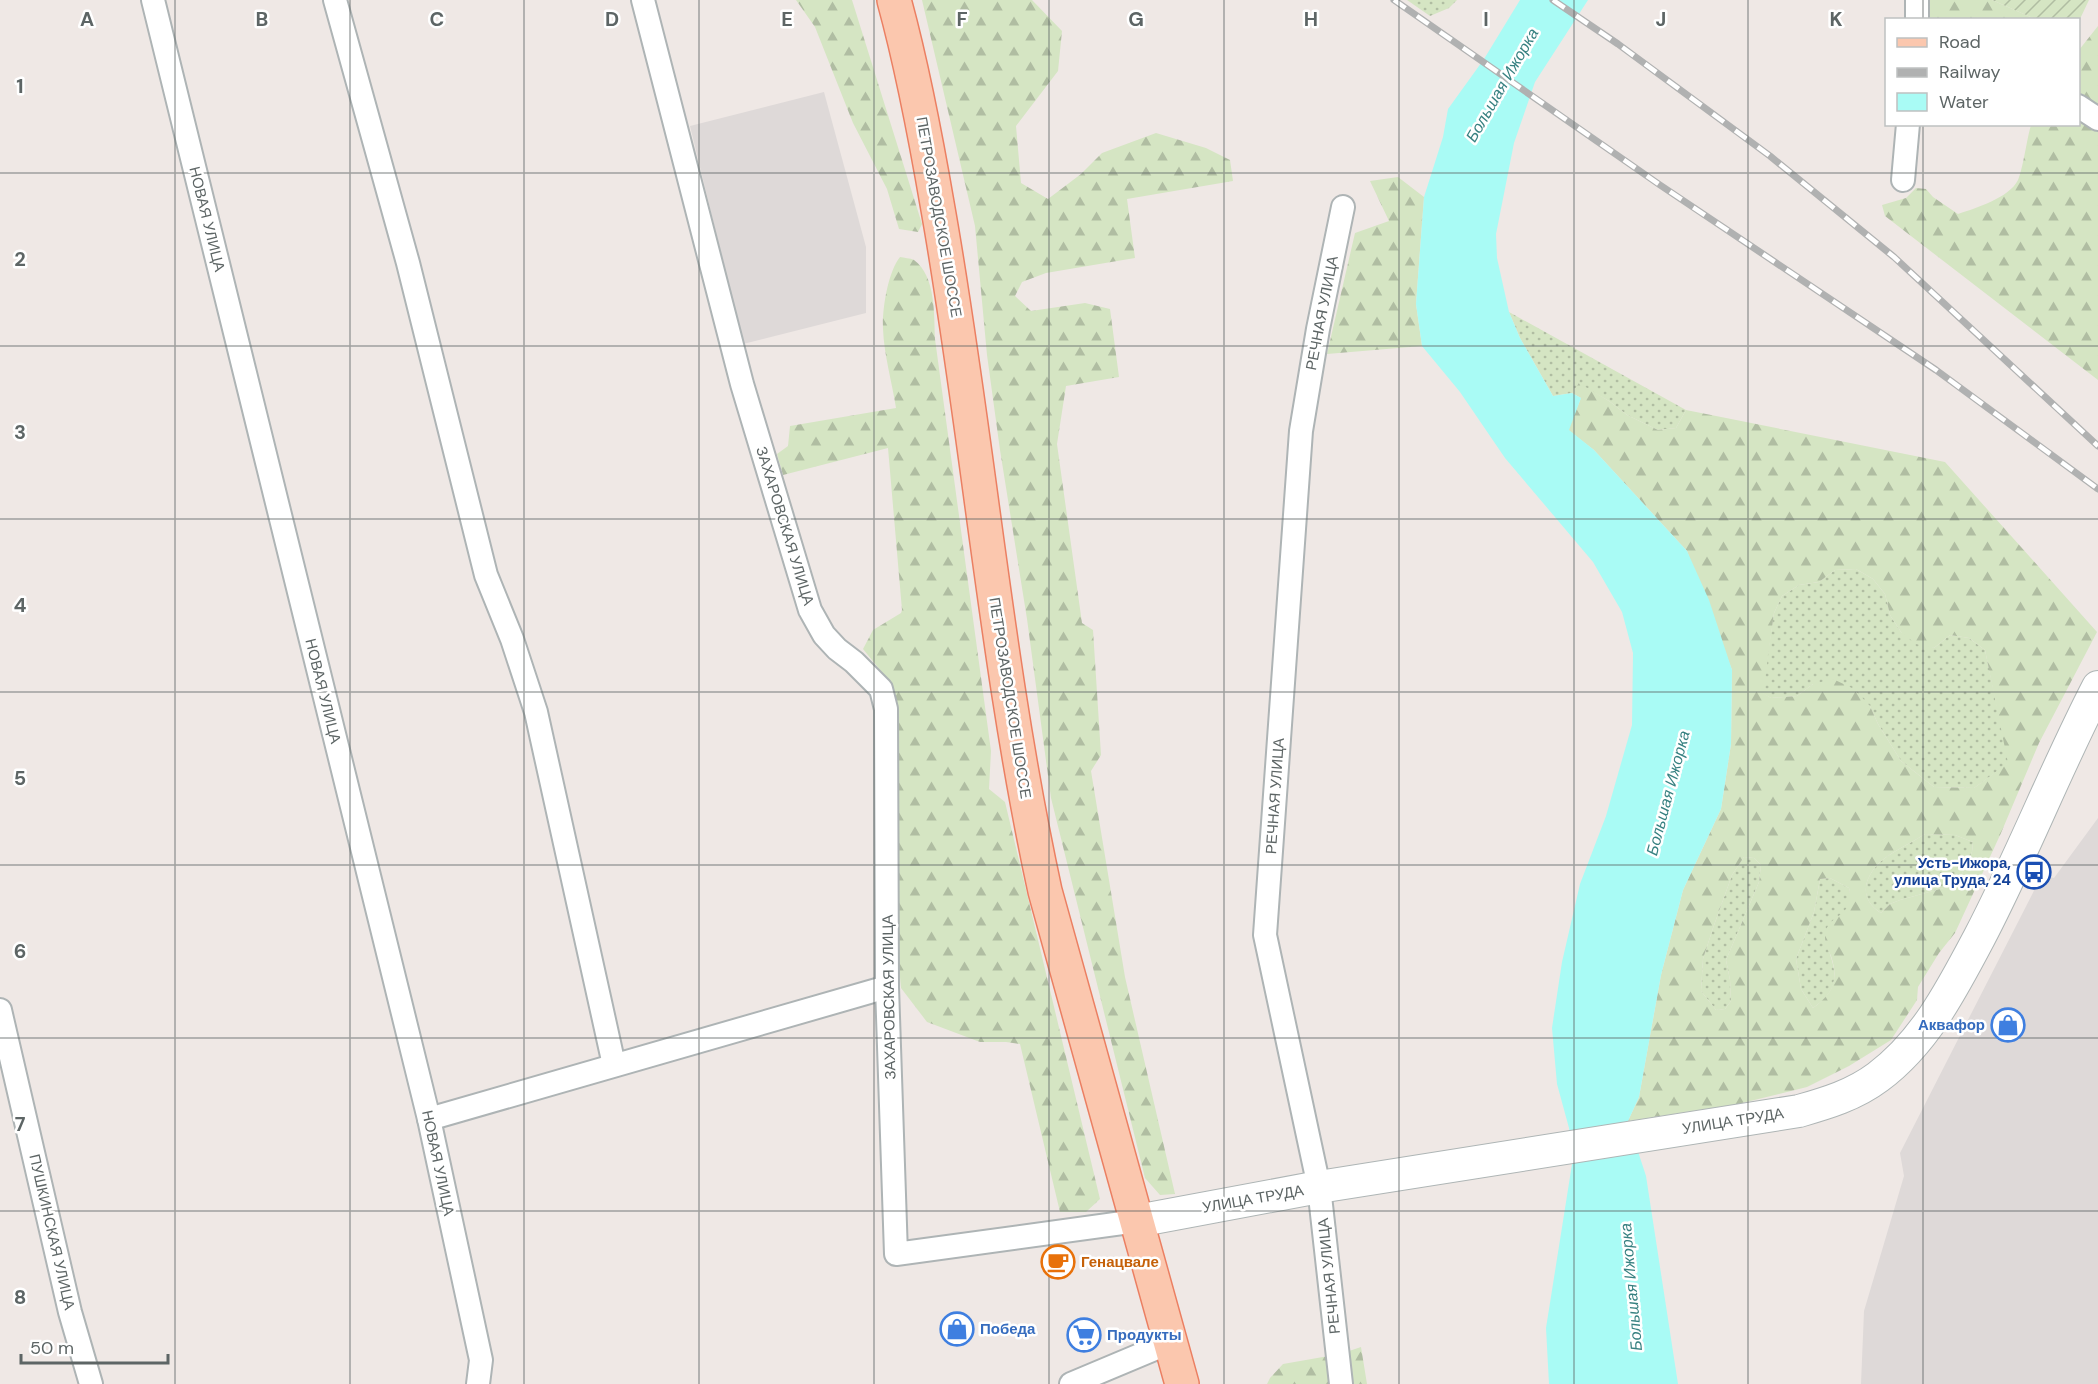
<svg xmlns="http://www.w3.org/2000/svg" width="2098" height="1384" font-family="'DM Sans',sans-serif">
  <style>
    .industrial { fill: #ded9d8 }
    .grass { fill: url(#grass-dots) }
    .forest { fill: url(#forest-firs); fill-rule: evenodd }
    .garden { fill: url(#garden-furrows) }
    .water { fill: #a9fbf5 }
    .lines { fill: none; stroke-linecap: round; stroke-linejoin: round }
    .minor-casing { stroke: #aeb4b5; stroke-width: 26 }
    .secondary-casing { stroke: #aeb5b5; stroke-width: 34 }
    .primary-casing { stroke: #eb7f62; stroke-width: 36 }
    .minor { stroke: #fff; stroke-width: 22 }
    .secondary { stroke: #fff; stroke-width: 32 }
    .primary { stroke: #fbc7ae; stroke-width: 33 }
    .rail-casing { stroke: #b0b1b1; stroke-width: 7 }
    .rail { stroke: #fff; stroke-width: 4.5; stroke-dasharray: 14; stroke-linecap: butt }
    .grid { fill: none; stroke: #5d6565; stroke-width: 1.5; stroke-opacity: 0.55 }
    .labels { text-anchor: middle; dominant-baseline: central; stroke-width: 5; stroke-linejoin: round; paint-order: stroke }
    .street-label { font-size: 15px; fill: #5d6565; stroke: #fff }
    .transit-label { font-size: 15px; font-weight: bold; fill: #164399; stroke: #fff; text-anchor: end }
    .shop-label { font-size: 15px; font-weight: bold; fill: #366cbe; stroke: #fff; text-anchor: start }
    .food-label { font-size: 15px; font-weight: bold; fill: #c56008; stroke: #fff; text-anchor: start }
    .water-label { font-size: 16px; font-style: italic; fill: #378181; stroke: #fff }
    .grid-label { font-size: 20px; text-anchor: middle; font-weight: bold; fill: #5d6565; stroke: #fff; stroke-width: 5; stroke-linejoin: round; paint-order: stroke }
  </style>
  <defs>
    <pattern id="grass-dots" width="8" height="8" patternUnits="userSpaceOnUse" patternTransform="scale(1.5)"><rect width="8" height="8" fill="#d5e5c3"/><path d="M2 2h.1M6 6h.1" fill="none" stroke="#b0bda2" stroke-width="1.8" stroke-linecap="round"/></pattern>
    <pattern id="forest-firs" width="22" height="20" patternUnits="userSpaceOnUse" patternTransform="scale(1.5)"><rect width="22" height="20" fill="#d5e5c3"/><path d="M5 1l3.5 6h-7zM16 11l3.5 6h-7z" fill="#b0bda2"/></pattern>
    <pattern id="garden-furrows" width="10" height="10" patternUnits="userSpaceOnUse" patternTransform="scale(1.5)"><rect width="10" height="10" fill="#d5e5c3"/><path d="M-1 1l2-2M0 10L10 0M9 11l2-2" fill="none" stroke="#b0bda2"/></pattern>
  </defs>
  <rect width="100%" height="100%" fill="#efe8e5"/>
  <g class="industrial">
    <path d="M824 92 866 247V313L743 344 690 126Z"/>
    <path d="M2098 818V1384H1861L1864 1311 1904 1176 1900 1153 2042 875 2054 878Z"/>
  </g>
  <g class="grass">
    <path d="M1407 0H1457L1449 8 1430 16Z"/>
    <path d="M1509 312 1686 410 1676 428 1658 430 1627 415 1609 401 1579 384 1572 393 1553 396 1520 338Z"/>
    <path d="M1856 569 1873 579 1885 594 1890 615 1901 632 1934 648 1950 635 1969 638 1985 650 2009 763 1974 788 1934 787 1901 761 1878 724 1870 706 1813 684 1797 696 1771 698 1762 693 1774 613 1782 596 1799 585 1819 582 1835 570Z"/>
    <path d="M1925 834 1955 835 1973 842 1972 852 1959 880 1951 886 1900 900 1890 904 1881 913C1859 899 1863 879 1880 862 1893 851 1911 843 1925 834Z"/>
    <path d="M1744 857 1754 858 1761 865 1759 882 1726 960 1730 980 1731 1001 1725 1009 1716 1010 1701 991 1703 959 1713 928 1732 875Z"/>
    <path d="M1830 878 1849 888 1851 898 1848 908 1825 939C1835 969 1844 987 1813 1008L1801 989 1796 959 1814 912 1820 879Z"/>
  </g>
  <g class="forest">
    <path d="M796 0H852L922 224 918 232 899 229 887 189 853 123 815 27Z"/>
    <path d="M922 0H1032L1062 31 1058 71 1016 126 1021 183 1048 199 1081 174 1102 153 1156 133 1206 148 1230 160 1233 181 1127 199 1135 258 1046 273 1022 282 1015 296 1031 311 1085 303 1110 309 1119 377 1066 386 1057 444 1082 623 1093 630 1101 755 1091 771 1125 977 1175 1194 1160 1195 1145 1178 1051 798 1027 619 1000 450 987 355 975 226Z"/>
    <path d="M1922 0H1992L2035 19 1921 20Z"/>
    <path d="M2098 26V111L2079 97V50Z"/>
    <path d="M2079 114 2098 129V380L1885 216 1882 205 1906 198 1916 188 1926 189 1933 197 1958 214C1976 208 2009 198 2018 180 2023 169 2027 138 2031 125L2078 124Z"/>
    <path d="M1398 177 1424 197 1416 304 1422 346 1327 354 1355 233 1389 221 1370 181Z"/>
    <path d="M900 257C904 258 910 258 914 260 936 276 934 315 935 339L991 751 989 789 1005 802 1100 1199 1086 1212H1060L1020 1044 1006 1042H980L927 1022 901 988 898 956 897 896 898 866 893 704 885 676 863 649 873 630 901 613 902 610 888 448 783 475 777 454 788 446 790 426 896 408C892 382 884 355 883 329 882 309 888 272 900 257Z"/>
    <path d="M1579 383 1609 401 1627 415 1658 430 1676 428 1686 410 1945 462 2097 632 2039 743 2001 833 1955 933 1939 953 1918 987 1917 1000 1891 1040 1849 1066 1807 1087 1738 1104 1628 1121 1639 1097 1661 975 1683 890 1721 809 1731 744 1732 670 1687 551 1594 450 1568 430 1581 398 1572 393ZM1856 569 1873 579 1885 594 1890 615 1901 632 1916 644 1934 648 1950 635 1969 638 1985 650 2008 763 1974 788 1934 787 1901 761 1878 724 1870 706 1854 689 1833 679 1813 684 1797 696 1771 698 1763 693 1774 613 1782 596 1799 585 1819 582 1835 570ZM1925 834 1955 835 1973 842 1972 852 1959 880 1951 886 1900 900 1890 904 1881 913C1859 899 1863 879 1880 862 1893 851 1911 843 1925 834ZM1744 857 1754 858 1761 865 1759 882 1726 960 1730 980 1731 1001 1725 1009 1716 1010 1701 991 1703 959 1713 928 1732 875ZM1830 878 1849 888C1856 919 1824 913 1825 938 1825 944 1829 951 1831 956 1839 980 1833 994 1813 1008L1801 989 1796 959 1814 912 1820 879Z"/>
    <path d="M1361 1347 1367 1384H1267L1270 1378 1283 1364 1340 1354Z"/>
  </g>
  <path class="garden" d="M1992 0H2089L2079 21 2035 19Z"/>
  <path class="water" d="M1520 0H1588L1535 82 1514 143 1496 234 1497 258 1509 312 1520 338 1553 396 1572 393 1581 398 1569 430 1594 450 1687 551 1709 600 1732 670 1731 744 1721 809 1683 890 1661 975 1639 1097 1628 1121 1646 1176 1678 1384H1549L1546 1328 1573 1158 1569 1128 1557 1084 1552 1028 1562 962 1580 884 1606 816 1632 725 1633 653 1622 612 1593 562 1505 458 1460 392 1422 346 1416 304 1424 197 1443 137 1448 109 1484 59Z"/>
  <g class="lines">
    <g class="minor-casing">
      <g id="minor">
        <path d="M153 0 429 1119 481 1360 478 1384"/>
        <path d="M335 0 408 263 486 575 512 639 536 712 614 1065"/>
        <path d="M643 0 742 384 810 610 824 635 837 649 854 662 881 689 886 709 887 987 896 1254 1137 1221"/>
        <path d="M1917 20V0"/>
        <path d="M2078 106 2098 119"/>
        <path d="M1903 180 1908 124"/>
        <path d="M0 1010 70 1312 91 1384"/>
        <path d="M429 1119 887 987"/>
        <path d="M1071 1384 1171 1342"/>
        <path d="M1341 1384 1319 1187 1265 935 1301 431 1318 329 1343 207"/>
      </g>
    </g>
    <g class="secondary-casing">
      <path id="secondary" d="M1137 1221 1319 1187 1799 1111C1827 1103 1854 1095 1878 1077 1925 1042 1952 989 1979 938 2022 856 2055 770 2098 687"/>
    </g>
    <g class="primary-casing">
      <path id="primary" d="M894 0C913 69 926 139 938 209 978 435 996 666 1045 891L1182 1384"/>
    </g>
    <use href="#minor" class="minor"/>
    <use href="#secondary" class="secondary"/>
    <use href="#primary" class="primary"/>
    <g class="rail-casing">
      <g id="rail">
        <path d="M1394 0 1660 185 1936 370 2098 489"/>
        <path d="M1553 0 1618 44 1770 156 1894 257 2098 446"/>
      </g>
    </g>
    <use href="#rail" class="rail"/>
  </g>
  <path class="grid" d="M175 0V1384M350 0V1384M524 0V1384M699 0V1384M874 0V1384M1049 0V1384M1224 0V1384M1399 0V1384M1574 0V1384M1748 0V1384M1923 0V20M1923 124V1384M0 173H2098M0 346H2098M0 519H2098M0 692H2098M0 865H2098M0 1038H2098M0 1211H2098"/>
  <defs>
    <g id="bus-ring" transform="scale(1.725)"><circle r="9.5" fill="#fff" stroke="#1a4fb4" stroke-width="1.5"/><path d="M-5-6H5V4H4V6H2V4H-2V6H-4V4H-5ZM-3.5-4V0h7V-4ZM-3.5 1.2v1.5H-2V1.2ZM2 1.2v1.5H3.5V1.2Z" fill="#1a4fb4"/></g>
    <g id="shop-ring" transform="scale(1.725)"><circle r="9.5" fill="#fff" stroke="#3f7fe0" stroke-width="1.5"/><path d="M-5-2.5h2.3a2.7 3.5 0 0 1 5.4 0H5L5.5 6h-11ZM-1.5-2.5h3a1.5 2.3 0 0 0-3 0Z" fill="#3f7fe0"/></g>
    <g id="cafe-ring" transform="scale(1.725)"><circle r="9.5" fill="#fff" stroke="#e8710a" stroke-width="1.5"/><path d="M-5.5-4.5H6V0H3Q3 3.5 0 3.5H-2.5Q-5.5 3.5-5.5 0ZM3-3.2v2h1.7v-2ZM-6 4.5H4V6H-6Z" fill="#e8710a"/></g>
    <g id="supermarket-ring" transform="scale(1.725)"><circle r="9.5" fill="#fff" stroke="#3f7fe0" stroke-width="1.5"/><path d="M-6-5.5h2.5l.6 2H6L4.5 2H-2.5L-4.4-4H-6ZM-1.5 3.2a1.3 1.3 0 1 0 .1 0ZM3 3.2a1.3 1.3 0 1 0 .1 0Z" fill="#3f7fe0"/></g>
  </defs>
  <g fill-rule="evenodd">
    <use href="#bus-ring" x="2034" y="872"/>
    <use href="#shop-ring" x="2008" y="1025"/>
    <use href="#cafe-ring" x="1058" y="1262"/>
    <use href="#shop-ring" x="957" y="1329"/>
    <use href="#supermarket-ring" x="1084" y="1335"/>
  </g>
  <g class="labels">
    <g class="street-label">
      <text transform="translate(939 217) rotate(80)">ПЕТРОЗАВОДСКОЕ ШОССЕ</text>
      <text transform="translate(207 219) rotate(76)">НОВАЯ УЛИЦА</text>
      <text transform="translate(1322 313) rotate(-79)">РЕЧНАЯ УЛИЦА</text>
      <text transform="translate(785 526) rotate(73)">ЗАХАРОВСКАЯ УЛИЦА</text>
      <text transform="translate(323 691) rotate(76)">НОВАЯ УЛИЦА</text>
      <text transform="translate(1010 698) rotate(81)">ПЕТРОЗАВОДСКОЕ ШОССЕ</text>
      <text transform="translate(1275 796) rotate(-86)">РЕЧНАЯ УЛИЦА</text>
      <text transform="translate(889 997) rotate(-91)">ЗАХАРОВСКАЯ УЛИЦА</text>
      <text transform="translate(1733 1121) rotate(-9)">УЛИЦА ТРУДА</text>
      <text transform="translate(438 1163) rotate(78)">НОВАЯ УЛИЦА</text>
      <text transform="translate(1253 1199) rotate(-10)">УЛИЦА ТРУДА</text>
      <text transform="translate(52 1232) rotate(77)">ПУШКИНСКАЯ УЛИЦА</text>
      <text transform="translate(1329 1276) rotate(-96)">РЕЧНАЯ УЛИЦА</text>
    </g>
    <g class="transit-label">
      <text x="2011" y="863">Усть-Ижора,<tspan x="2011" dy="17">улица Труда, 24</tspan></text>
    </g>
    <g class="shop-label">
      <text x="1985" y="1025" text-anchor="end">Аквафор</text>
      <text x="980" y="1329">Победа</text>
      <text x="1107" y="1335">Продукты</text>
    </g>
    <g class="food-label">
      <text x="1081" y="1262">Генацвале</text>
    </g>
    <g class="water-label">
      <text transform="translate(1502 85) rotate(-60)">Большая Ижорка</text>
      <text transform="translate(1668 793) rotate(-75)">Большая Ижорка</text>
      <text transform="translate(1631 1287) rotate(-95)">Большая Ижорка</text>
    </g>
  </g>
  <g class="grid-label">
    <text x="87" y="26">A</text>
    <text x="262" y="26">B</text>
    <text x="437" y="26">C</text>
    <text x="612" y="26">D</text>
    <text x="787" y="26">E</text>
    <text x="962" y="26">F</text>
    <text x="1136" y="26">G</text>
    <text x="1311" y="26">H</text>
    <text x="1486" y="26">I</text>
    <text x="1661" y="26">J</text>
    <text x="1836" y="26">K</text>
    <text x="20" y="93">1</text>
    <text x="20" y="266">2</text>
    <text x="20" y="439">3</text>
    <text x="20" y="612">4</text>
    <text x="20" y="785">5</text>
    <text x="20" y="958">6</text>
    <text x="20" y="1131">7</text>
    <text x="20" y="1304">8</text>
  </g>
  <rect x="1885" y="18" width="195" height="108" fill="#ffffff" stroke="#bec1c1" stroke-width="1.5"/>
  <rect x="1897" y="38" width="30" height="9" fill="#fbc7ae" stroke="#bec1c1" stroke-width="1.5"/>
  <text x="1939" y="48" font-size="18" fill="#5d6565">Road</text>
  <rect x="1897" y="68" width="30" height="9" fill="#b0b1b1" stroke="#bec1c1" stroke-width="1.5"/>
  <text x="1939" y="78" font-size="18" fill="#5d6565">Railway</text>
  <rect x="1897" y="93" width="30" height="18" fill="#a9fbf5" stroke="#bec1c1" stroke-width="1.5"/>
  <text x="1939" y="108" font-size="18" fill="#5d6565">Water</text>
  <path d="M21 1354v9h147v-9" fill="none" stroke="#5d6565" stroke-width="3"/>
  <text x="30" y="1354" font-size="18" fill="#5d6565" stroke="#ffffff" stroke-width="4.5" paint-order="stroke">50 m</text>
</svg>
